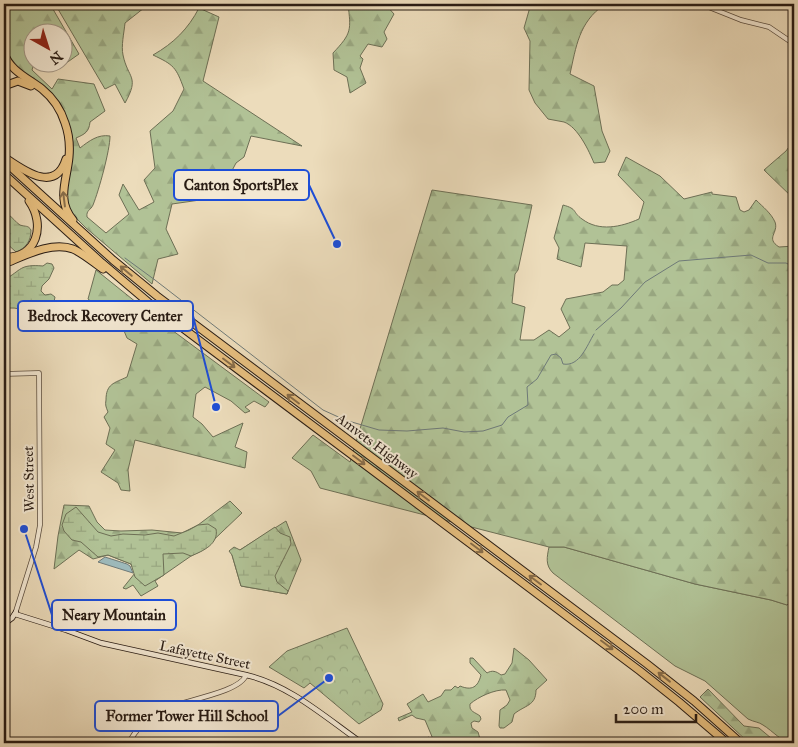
<svg xmlns="http://www.w3.org/2000/svg" width="798" height="747" font-family="'IM FELL Great Primer',serif">
  <style>
    .grass { fill: #b1c296; stroke: #6d6f55 }
    .forest { fill: url(#forest-firs); stroke: #6d6f55 }
    .wetland { fill: url(#wetland-marsh); stroke: #6d6f55 }
    .park { fill: url(#park-crowns); stroke: #6d6f55 }
    .water { fill: #9db9ba; stroke: #6f7a78 }
    .lines { fill: none; stroke-linecap: round; stroke-linejoin: round }
    .stream { stroke: #6f7a78; stroke-width: 1 }
    .tertiary-casing { stroke: #5a4c3e; stroke-width: 5.5 }
    .secondary-casing { stroke: #291c14; stroke-width: 6 }
    .motorway-casing { stroke: #291c14; stroke-width: 9 }
    .tertiary { stroke: #f3e8d3; stroke-width: 4 }
    .secondary { stroke: #f3e8d3; stroke-width: 4.5 }
    .motorway { stroke: #e6be7e; stroke-width: 7 }
    .oneway { stroke: #886d49 }
    .labels { text-anchor: middle; dominant-baseline: central; stroke-width: 4; stroke-linejoin: round; paint-order: stroke }
    .street-label { font-size: 14px; fill: #291c14; stroke: #f3e8d3 }
    .leader { fill: none; stroke: #1d4ed8; stroke-width: 2 }
    .callout-dot { fill: #1d4ed8; stroke: #f3e8d3; stroke-width: 2 }
    .callout { fill: #f3e8d3; stroke: #1d4ed8; stroke-width: 2 }
    .callout-label { font-size: 15px; text-anchor: middle; font-weight: bold; fill: #291c14 }
  </style>
  <defs>
    <pattern id="forest-firs" width="22" height="20" patternUnits="userSpaceOnUse" patternTransform="scale(1.25)"><rect width="22" height="20" fill="#b1c296"/><path d="M5 1l3.5 6h-7zM16 11l3.5 6h-7z" fill="#98a680"/></pattern>
    <pattern id="wetland-marsh" width="20" height="14" patternUnits="userSpaceOnUse" patternTransform="scale(1.25)"><rect width="20" height="14" fill="#b1c296"/><path d="M1 5h8M5 5V1M11 12h8M15 12V8" fill="none" stroke="#98a680"/></pattern>
    <pattern id="park-crowns" width="20" height="18" patternUnits="userSpaceOnUse" patternTransform="scale(1.25)"><rect width="20" height="18" fill="#b1c296"/><path d="M2 6a3 3 0 1 1 6 0M12 15a3 3 0 1 1 6 0" fill="none" stroke="#98a680"/></pattern>
  </defs>
  <rect width="100%" height="100%" fill="#ecdcbb"/>
  <filter id="stains"><feTurbulence type="fractalNoise" baseFrequency=".004" numOctaves="4"/><feColorMatrix values="0 0 0 0 .2 0 0 0 0 .09 0 0 0 0 .02 0 0 0 .5 -.17"/></filter>
  <radialGradient id="worn" r=".72"><stop offset=".6" stop-color="#630" stop-opacity="0"/><stop offset="1" stop-color="#630" stop-opacity=".3"/></radialGradient>
  <path class="grass" d="M549 547H564L695 584 771 600 787 605 793 600 794 595V743C782 743 773 731 763 725 759 722 754 722 748 719L705 681 675 666 553 573C545 565 547 557 549 547Z"/>
  <g class="forest">
    <path d="M6 4H50L79 54 62 66H59L57 63 62 62V32H32V62L34 63 32 70 52 89 58 79 94 84 105 111 90 122C89 132 85 134 76 138L80 148C89 141 98 134 110 136 110 150 99 190 93 205 91 210 86 210 87 217L106 233 129 214 119 195 123 184 139 210 154 202 144 180 155 168 150 131 173 111 184 89C176 67 174 65 153 55 174 43 188 29 199 8L219 17 203 81 302 146 251 136 244 157 236 163 226 182 200 200 172 204 166 229 178 254 158 259 152 284 86 228 73 215 65 198 67 119 56 100 15 67 6 53 4 21Z"/>
    <path d="M55 4H149L125 23C124 33 121 46 123 55 128 79 140 76 125 103L115 84 105 89Z"/>
    <path d="M348 4H385L394 14 384 32 387 39 382 47 368 44 360 56 363 59 360 68 366 83 350 93 347 77 334 70 333 53C352 33 351 30 348 4Z"/>
    <path d="M529 4H604V5C579 22 576 47 570 74L594 86 602 131 610 151 605 162 594 163C589 151 578 127 564 122 559 121 553 120 548 119L535 103 529 90 530 41 524 28 530 7Z"/>
    <path d="M794 140V199L764 170 786 151Z"/>
    <path d="M626 157 660 176 684 199 712 192V194L736 197 740 210 744 212 749 210 756 200C763 207 771 213 775 222 779 233 765 238 779 247L794 246V595L793 600 787 605 771 600 695 584 564 547H549L320 488 311 471 292 458 313 435 350 462 432 190 532 205 518 270 515 274 512 303 525 307 520 340H534L549 330 559 337 570 328 561 309 566 299 603 292 612 285H618L624 280 627 246 585 243 581 267 557 259 559 248 554 238 563 205C578 209 572 212 582 219 599 232 621 227 639 219L644 202 618 175Z"/>
    <path d="M96 270 157 319 269 402 265 407 254 401 245 407 250 411 245 413 231 401 205 387 196 394 193 417 202 424 213 437 243 423 235 447 247 452 245 468 135 440 128 470 130 491 121 490 118 483 101 472 115 450 106 444 110 428 104 417 108 412C106 407 105 405 106 400 106 384 114 383 127 377L137 344 127 338 122 326 88 299Z"/>
    <path d="M230 501 242 513 203 550 191 556 155 581 158 586 141 596 133 585 126 589 123 588 135 573 131 564 108 555 93 559 79 550 54 569 58 536 64 505 89 506 97 522 105 530 121 531 152 530 182 533 198 525Z"/>
    <path d="M286 521 301 560 287 594 241 586 232 555Z"/>
    <path d="M514 648 529 660 547 680 536 690C536 706 525 705 514 714L512 722 504 728H500L499 726 500 710 507 705 510 700 506 690C495 689 478 697 470 704 469 712 475 712 480 716L481 719 479 722 474 721 471 723 472 728 478 732 480 739 476 741 474 740 473 743H425L428 737 433 739 425 720 416 718 412 715 399 721 398 718 412 712 407 704 423 694 428 702 441 696 445 690H451L455 686 458 688 460 686C472 691 478 687 481 675L470 663V658H473L487 673C492 670 496 671 501 675L505 674 512 663Z"/>
    <path d="M708 689 744 726 759 728 777 743H749L700 697Z"/>
  </g>
  <g class="wetland">
    <path d="M4 205 7 214C13 217 15 222 20 225 26 227 28 225 31 230 31 241 26 248 16 252L4 241Z"/>
    <path d="M47 263 52 264 54 268 49 279 42 286 41 291 45 295 51 294 55 297C53 307 51 316 41 320 30 313 18 305 4 309V280C22 270 19 264 43 266Z"/>
    <path d="M76 507 98 532 111 536 123 534 145 535 158 533 174 536 189 530 198 525 208 524 216 529C219 544 203 551 191 556L183 553 163 554 164 575 145 586 135 577 131 564 108 555 98 557 81 542 72 540 64 531 62 525 66 514Z"/>
    <path d="M275 527 280 533 290 537 291 544 275 576 277 582 288 591 287 594 241 586 232 555 229 551 234 547 240 550Z"/>
  </g>
  <path class="park" d="M347 628 383 704 381 710 359 724 310 683 304 688 269 667 287 651Z"/>
  <path class="water" d="M105 557 127 564 130 566 133 573 98 562Z"/>
  <g class="lines">
    <g class="stream">
      <path d="M125 258 155 280 323 410 345 420 379 430 407 431 443 428 464 432 483 431 502 425 508 417 528 405 527 387 537 379 551 355 556 354 561 358 563 364C580 367 587 345 594 334"/>
      <path d="M596 330 621 308 645 282 679 261 751 255 768 263H786L794 267"/>
    </g>
    <g class="tertiary-casing">
      <g id="tertiary">
        <path d="M701 4 741 20 769 27 794 44"/>
        <path d="M4 374 39 373 40 525 36 547 16 611"/>
        <path d="M129 743C135 730 148 717 161 710 180 701 240 693 246 675"/>
      </g>
    </g>
    <g class="secondary-casing">
      <g id="secondary">
        <path d="M15 614 66 630 101 643 246 675C290 685 326 718 362 743"/>
        <path d="M4 624 12 618 16 612"/>
      </g>
    </g>
    <g class="motorway-casing">
      <g id="motorway">
        <path d="M4 53C10 71 28 78 42 89 53 98 61 110 65 123 69 134 70 146 69 157 67 180 56 200 73 220"/>
        <path d="M4 86 18 81 31 86"/>
        <path d="M4 157C22 169 55 195 66 159"/>
        <path d="M4 161 113 260 157 296 647 664 694 701 741 743"/>
        <path d="M4 174 102 263 148 302 640 671 679 702 727 743"/>
        <path d="M4 257C37 259 46 225 29 201"/>
        <path d="M4 264C24 256 51 241 73 249 84 254 94 263 103 269"/>
      </g>
    </g>
    <use href="#tertiary" class="tertiary"/>
    <use href="#secondary" class="secondary"/>
    <use href="#motorway" class="motorway"/>
  </g>
  <defs><path id="oneway-shaft" d="M-6 0H5M1.5-3L5.5 0L1.5 3" fill="none" stroke-width="1.6" stroke-linecap="round" stroke-linejoin="round" transform="scale(1.25)"/></defs>
  <g class="oneway">
    <use href="#oneway-shaft" transform="translate(64 199) rotate(-97)"/>
    <use href="#oneway-shaft" transform="translate(126 271) rotate(-140)"/>
    <use href="#oneway-shaft" transform="translate(229 363) rotate(37)"/>
    <use href="#oneway-shaft" transform="translate(293 399) rotate(-143)"/>
    <use href="#oneway-shaft" transform="translate(359 460) rotate(37)"/>
    <use href="#oneway-shaft" transform="translate(423 496) rotate(-143)"/>
    <use href="#oneway-shaft" transform="translate(477 548) rotate(37)"/>
    <use href="#oneway-shaft" transform="translate(535 580) rotate(-143)"/>
    <use href="#oneway-shaft" transform="translate(607 645) rotate(37)"/>
    <use href="#oneway-shaft" transform="translate(664 677) rotate(-142)"/>
  </g>
  <g class="labels">
    <g class="street-label">
      <text transform="translate(377 446) rotate(37)">Amvets Highway</text>
      <text transform="translate(29 479) rotate(-91)">West Street</text>
      <text transform="translate(205 655) rotate(12)">Lafayette Street</text>
    </g>
  </g>
  <path class="leader" d="M337 244L309 185M216 407L193 316M24 529L52 615M329 678L278 716"/>
  <g class="callout-dot">
    <circle cx="337" cy="244" r="5"/>
    <circle cx="216" cy="407" r="5"/>
    <circle cx="24" cy="529" r="5"/>
    <circle cx="329" cy="678" r="5"/>
  </g>
  <g class="callout">
    <rect x="174" y="170" width="135" height="30" rx="5"/>
    <rect x="18" y="301" width="175" height="30" rx="5"/>
    <rect x="52" y="600" width="124" height="30" rx="5"/>
    <rect x="95" y="701" width="183" height="30" rx="5"/>
  </g>
  <g class="callout-label">
    <text x="241" y="190">Canton SportsPlex</text>
    <text x="105" y="321">Bedrock Recovery Center</text>
    <text x="114" y="620">Neary Mountain</text>
    <text x="187" y="721">Former Tower Hill School</text>
  </g>
  <rect width="798" height="747" fill="none" stroke="#ecdcbb" stroke-width="20"/>
  <rect x="5" y="5" width="788" height="737" fill="none" stroke="#291c14" stroke-width="2.5"/>
  <rect x="10" y="10" width="778" height="727" fill="none" stroke="#291c14"/>
  <g transform="translate(48 48) rotate(141)"><circle r="24" fill="#f3e8d3" stroke="#a29687"/>
  <path d="M0-4L9 19L0 12L-9 19Z" fill="#8f2418"/>
  <text y="-8" font-size="14" font-weight="bold" text-anchor="middle" fill="#291c14">N</text>
  </g>
  <path d="M616 714v8h80v-8" fill="none" stroke="#291c14" stroke-width="2.5"/>
  <text x="623" y="714" font-size="15" fill="#291c14" stroke="#f3e8d3" stroke-width="4" paint-order="stroke">200 m</text>
  <rect width="100%" height="100%" filter="url(#stains)"/>
  <rect width="100%" height="100%" fill="url(#worn)"/>
</svg>
